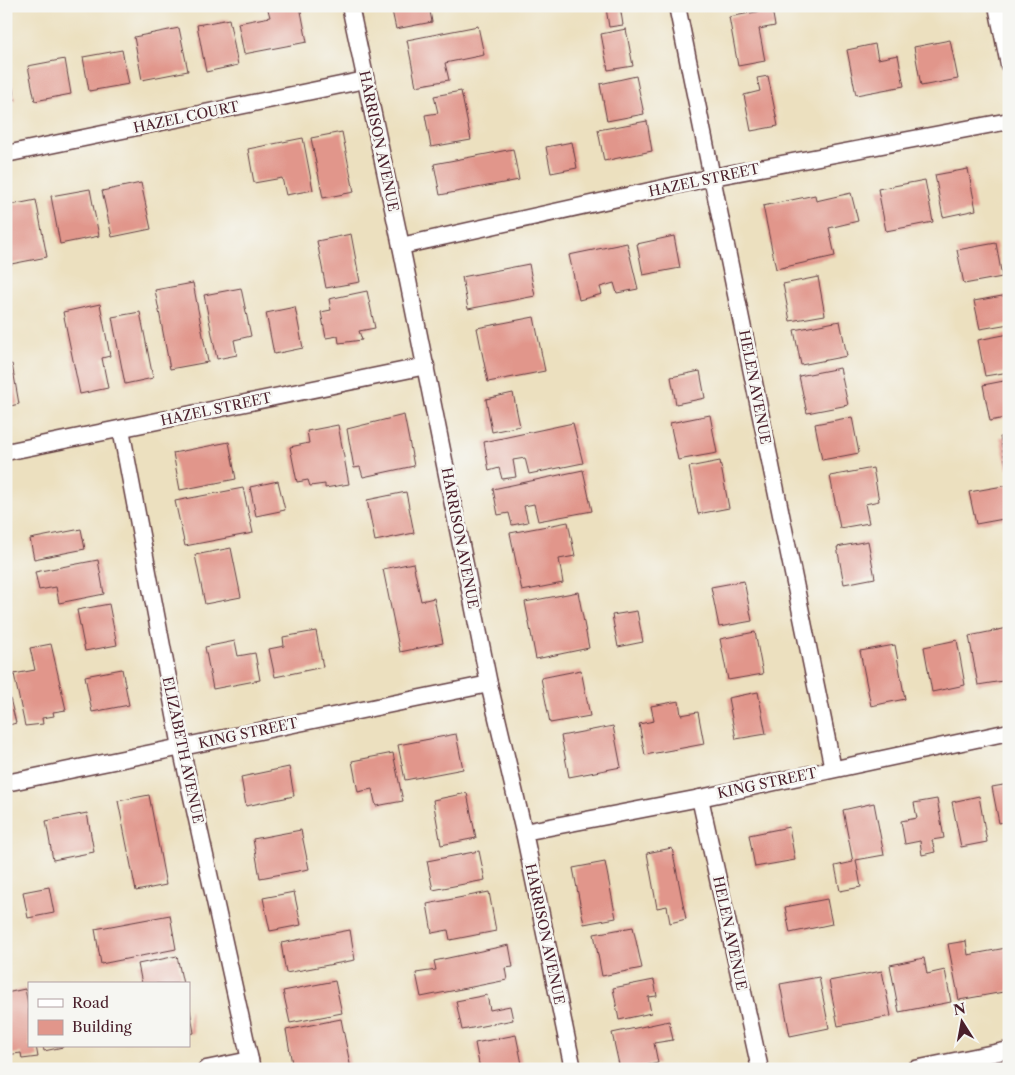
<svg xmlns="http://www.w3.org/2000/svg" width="1015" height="1075" font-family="'Libre Caslon Text',serif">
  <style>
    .building { fill: #e1968b }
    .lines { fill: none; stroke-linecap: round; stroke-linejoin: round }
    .minor-casing { stroke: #623c41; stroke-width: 19 }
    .minor { stroke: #fff; stroke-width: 16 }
    .labels { text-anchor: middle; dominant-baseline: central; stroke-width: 5; stroke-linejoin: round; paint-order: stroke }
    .street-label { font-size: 14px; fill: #4a1f2b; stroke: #f6f6f2 }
  </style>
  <rect width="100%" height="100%" fill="#f6f6f2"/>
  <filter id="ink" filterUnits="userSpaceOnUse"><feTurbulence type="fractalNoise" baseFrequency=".02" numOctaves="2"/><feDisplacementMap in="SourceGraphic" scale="10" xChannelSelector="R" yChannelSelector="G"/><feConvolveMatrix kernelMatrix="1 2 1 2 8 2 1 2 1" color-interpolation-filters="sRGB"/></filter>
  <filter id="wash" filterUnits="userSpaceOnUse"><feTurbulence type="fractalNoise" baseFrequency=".0096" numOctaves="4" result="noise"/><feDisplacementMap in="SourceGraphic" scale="20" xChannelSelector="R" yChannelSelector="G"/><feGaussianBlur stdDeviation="1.12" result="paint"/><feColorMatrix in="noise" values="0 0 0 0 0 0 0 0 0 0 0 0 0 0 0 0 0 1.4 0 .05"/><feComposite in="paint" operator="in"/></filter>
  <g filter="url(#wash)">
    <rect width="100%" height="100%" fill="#ece0bf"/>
    <g id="blocks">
      <g class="building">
        <path d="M267 6H300L307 42 244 54 238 23 270 17Z"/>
        <path d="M391 6H429L432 22 396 29Z"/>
        <path d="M620 6 623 25 609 27 606 8Z"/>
        <path d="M772 9 775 26 759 29 765 61 738 66 729 17Z"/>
        <path d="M229 19 238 65 206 72 197 25Z"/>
        <path d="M478 26 484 55 445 63 449 80 416 86 407 40Z"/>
        <path d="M179 28 188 71 142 80 134 37Z"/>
        <path d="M626 29 633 66 608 70 601 34Z"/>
        <path d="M950 40 958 79 921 86 914 47Z"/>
        <path d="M875 44 878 59 898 55 904 86 856 95 847 50Z"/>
        <path d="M122 50 129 84 89 91 83 57Z"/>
        <path d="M6 59H7L15 100 6 101Z"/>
        <path d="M65 59 71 94 35 101 28 66Z"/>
        <path d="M636 76 644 114 607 121 600 84Z"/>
        <path d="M768 76 778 126 751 131 744 95 760 91 757 78Z"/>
        <path d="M461 91 471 140 431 147 425 115 438 113 434 96Z"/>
        <path d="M647 121 652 151 604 161 598 130Z"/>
        <path d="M342 132 354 192 323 198 311 138Z"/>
        <path d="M303 138 313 190 286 195 282 178 254 183 248 149Z"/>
        <path d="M572 142 577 168 551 173 546 147Z"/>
        <path d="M513 149 519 180 440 195 434 164Z"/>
        <path d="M968 169 976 210 943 217 935 175Z"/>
        <path d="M925 180 933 222 886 231 878 189Z"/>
        <path d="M141 183 151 229 112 237 102 191Z"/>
        <path d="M90 189 99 236 60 244 51 196Z"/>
        <path d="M851 193 858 221 829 228 835 256 776 269 763 206 815 195 816 201Z"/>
        <path d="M36 200 47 257 6 265V206Z"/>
        <path d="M351 234 360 282 326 288 317 241Z"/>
        <path d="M674 236 680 268 643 275 637 244Z"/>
        <path d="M627 243 638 289 617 293 614 283 600 287 602 294 579 300 569 255Z"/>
        <path d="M996 243 1002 277 964 284 957 250Z"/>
        <path d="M529 264 535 296 468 309 462 277Z"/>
        <path d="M818 277 825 315 790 321 783 284Z"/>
        <path d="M193 283 208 362 170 369 155 290Z"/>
        <path d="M241 288 251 336 234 340 237 355 217 359 204 295Z"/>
        <path d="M367 291 375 328 359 331 362 340 339 343 338 336 326 338 321 312 331 310 329 299Z"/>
        <path d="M1008 295 1009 301V324L980 329 974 301Z"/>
        <path d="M100 304 110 356 102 358 108 388 80 394 63 312Z"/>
        <path d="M295 307 303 348 274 354 266 313Z"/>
        <path d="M140 312 153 378 125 384 112 317Z"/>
        <path d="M534 317 545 371 488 382 477 328Z"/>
        <path d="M840 321 847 356 801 365 794 330Z"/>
        <path d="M1009 334V372L985 376 978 340Z"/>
        <path d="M12 364 19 404 6 407V366Z"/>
        <path d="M840 368 848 405 807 413 799 376Z"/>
        <path d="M700 371 705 398 676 404 671 377Z"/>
        <path d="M1009 380V417L990 421 983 385Z"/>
        <path d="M513 393 520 426 492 432 486 399Z"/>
        <path d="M404 415 414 466 363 477 360 467 354 468 347 429Z"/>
        <path d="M710 415 717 453 678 460 670 423Z"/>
        <path d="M852 417 859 453 822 460 815 424Z"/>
        <path d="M573 423 583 463 529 474 525 458 513 460 516 477 502 479 499 468 489 471 484 442Z"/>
        <path d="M338 425 349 484 325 488V484L310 486 308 480 297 482 290 447 309 443 307 431Z"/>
        <path d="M1009 436V469H1007L1000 437Z"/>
        <path d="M229 442 236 479 180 490 173 453Z"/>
        <path d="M720 461 729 508 698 514 689 467Z"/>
        <path d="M873 468 879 501 865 504 869 523 840 528 830 476Z"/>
        <path d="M583 470 592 511 538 521 534 504 524 506 528 522 512 525 509 513 498 515 493 489Z"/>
        <path d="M278 481 285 510 256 516 250 487Z"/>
        <path d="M1009 485V518L976 524 969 492Z"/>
        <path d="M243 488 253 533 185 546 175 501Z"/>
        <path d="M406 492 414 533 375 541 367 500Z"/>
        <path d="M568 522 575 556 559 559 563 583 522 591 510 533Z"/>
        <path d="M81 529 85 549 34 559 30 539Z"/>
        <path d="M868 541 875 578 844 584 837 547Z"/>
        <path d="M231 548 241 597 205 604 195 555Z"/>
        <path d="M98 560 104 594 59 603 56 587 39 590 35 572Z"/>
        <path d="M413 563 421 601 434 598 443 643 400 652 383 569Z"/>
        <path d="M744 581 752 621 719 627 711 587Z"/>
        <path d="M578 592 589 648 536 659 525 602Z"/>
        <path d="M109 604 117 645 85 651 77 610Z"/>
        <path d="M637 611 643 642 618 647 612 615Z"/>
        <path d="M1008 628 1009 680 978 685 969 636Z"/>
        <path d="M316 631 323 667 275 677 269 649 284 646 283 637Z"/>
        <path d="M755 632 763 674 728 680 720 639Z"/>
        <path d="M957 640 965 685 932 692 924 647Z"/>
        <path d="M235 641 238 656 255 653 260 680 213 689 205 647Z"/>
        <path d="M51 644 66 710 53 712 54 716 42 718 43 724 25 726 14 674 35 670 30 648Z"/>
        <path d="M895 645 905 699 871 706 860 651Z"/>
        <path d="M122 669 129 705 92 712 85 676Z"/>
        <path d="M581 670 590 716 550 723 541 678Z"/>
        <path d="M6 682 16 723 6 726Z"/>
        <path d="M758 692 766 734 736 739 728 698Z"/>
        <path d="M679 701 681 715 698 712 704 744 645 755 639 724 654 721 651 706Z"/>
        <path d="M613 726 621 767 569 777 561 736Z"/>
        <path d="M456 734 463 769 405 780 398 745Z"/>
        <path d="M393 753 403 801 376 806 372 789 358 792 352 761Z"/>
        <path d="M289 767 294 796 246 806 241 777Z"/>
        <path d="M1009 784V821L999 823 992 787Z"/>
        <path d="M467 793 476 838 441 845 433 800Z"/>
        <path d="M149 795 166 885 136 891 118 801Z"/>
        <path d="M979 796 987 842 961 847 952 802Z"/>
        <path d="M937 799 944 838 932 840 935 852 922 855 920 841 905 844 901 821 917 818 914 803Z"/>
        <path d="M874 803 884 855 856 860 861 887 840 891 835 866 853 862 843 810Z"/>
        <path d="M87 813 94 852 53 860 46 821Z"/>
        <path d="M789 827 795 860 755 867 749 835Z"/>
        <path d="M301 830 309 869 260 878 253 839Z"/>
        <path d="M672 848 686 919 670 923 667 906 657 908 647 853Z"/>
        <path d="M479 851 485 880 433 890 427 861Z"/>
        <path d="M605 862 616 918 584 924 573 868Z"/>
        <path d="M49 887 54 913 28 918 23 892Z"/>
        <path d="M294 892 301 925 270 931 263 898Z"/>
        <path d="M489 892 496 931 450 940 448 930 432 933 427 904Z"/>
        <path d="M827 899 832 924 790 933 785 907Z"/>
        <path d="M170 915 176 949 101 964 95 929Z"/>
        <path d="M633 927 642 968 602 976 594 934Z"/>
        <path d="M350 930 355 960 286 973 281 943Z"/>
        <path d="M966 941 968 955 1006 948 1009 960V991L959 1000 948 944Z"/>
        <path d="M509 945 513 967 505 968 507 980 421 997 416 973 436 970 434 961Z"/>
        <path d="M177 956 183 984H142L138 964Z"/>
        <path d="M924 958 927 974 945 970 951 1002 899 1012 890 965Z"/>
        <path d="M882 971 891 1016 838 1026 829 981Z"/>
        <path d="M819 977 829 1028 790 1036 780 984Z"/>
        <path d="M654 980 657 996 648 997 651 1013 619 1020 613 988Z"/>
        <path d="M335 981 342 1013 290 1023 283 991Z"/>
        <path d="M25 989 29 1008V1046H36L38 1057 22 1059 21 1053 6 1055V993Z"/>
        <path d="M487 995 490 1010 510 1006 513 1020 462 1030 456 1001Z"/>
        <path d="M190 1010 194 1033 189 1034V1011Z"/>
        <path d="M341 1019 351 1069H312V1066L293 1069 286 1030Z"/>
        <path d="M669 1021 673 1040 654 1043 658 1063 630 1069H620L612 1033Z"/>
        <path d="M516 1035 523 1069H480L475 1043Z"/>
        <path d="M43 1046H63V1047L44 1051Z"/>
      </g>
    </g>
  </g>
  <g filter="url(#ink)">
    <use href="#blocks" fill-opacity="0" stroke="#623c41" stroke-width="1"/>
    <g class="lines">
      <g class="minor-casing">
        <g id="minor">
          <path d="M350 6 401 246 489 684 524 832 573 1069"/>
          <path d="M677 6 833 769"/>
          <path d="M997 6 1009 65"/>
          <path d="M6 154 365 80"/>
          <path d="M401 246 713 177 1009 121"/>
          <path d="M121 429 181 747 252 1069"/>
          <path d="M6 452 426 366"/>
          <path d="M6 783 489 684"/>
          <path d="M700 798 760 1069"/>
          <path d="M524 832 700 798 1009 732"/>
          <path d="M206 1069 250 1060"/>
          <path d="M915 1069 1009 1050"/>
        </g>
      </g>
      <use href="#minor" class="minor"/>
    </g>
  </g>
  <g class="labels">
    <g class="street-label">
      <text transform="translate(186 117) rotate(-12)">HAZEL COURT</text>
      <text transform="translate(379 141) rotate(78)">HARRISON AVENUE</text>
      <text transform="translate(704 180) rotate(-12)">HAZEL STREET</text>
      <text transform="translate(755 387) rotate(79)">HELEN AVENUE</text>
      <text transform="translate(216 409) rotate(-12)">HAZEL STREET</text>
      <text transform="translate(460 538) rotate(79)">HARRISON AVENUE</text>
      <text transform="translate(248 733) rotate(-12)">KING STREET</text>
      <text transform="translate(183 750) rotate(78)">ELIZABETH AVENUE</text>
      <text transform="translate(767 783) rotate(-12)">KING STREET</text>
      <text transform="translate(730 933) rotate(78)">HELEN AVENUE</text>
      <text transform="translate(545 934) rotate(78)">HARRISON AVENUE</text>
    </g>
  </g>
  <rect width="1015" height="1075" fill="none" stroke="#f6f6f2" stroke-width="25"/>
  <rect x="28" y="982" width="162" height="65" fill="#f6f6f2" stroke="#b1a0a2"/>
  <rect x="38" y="999" width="25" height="8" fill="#ffffff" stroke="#b1a0a2"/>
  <text x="72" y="1008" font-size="15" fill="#4a1f2b">Road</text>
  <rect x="38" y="1020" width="25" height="15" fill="#e1968b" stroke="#b1a0a2"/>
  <text x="72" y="1032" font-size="15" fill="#4a1f2b">Building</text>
  <g transform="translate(962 1022) rotate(349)" stroke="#f6f6f2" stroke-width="4" paint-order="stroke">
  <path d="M0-4L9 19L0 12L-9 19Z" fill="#4a1f2b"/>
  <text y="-8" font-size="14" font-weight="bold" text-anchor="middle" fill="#4a1f2b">N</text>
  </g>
</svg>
